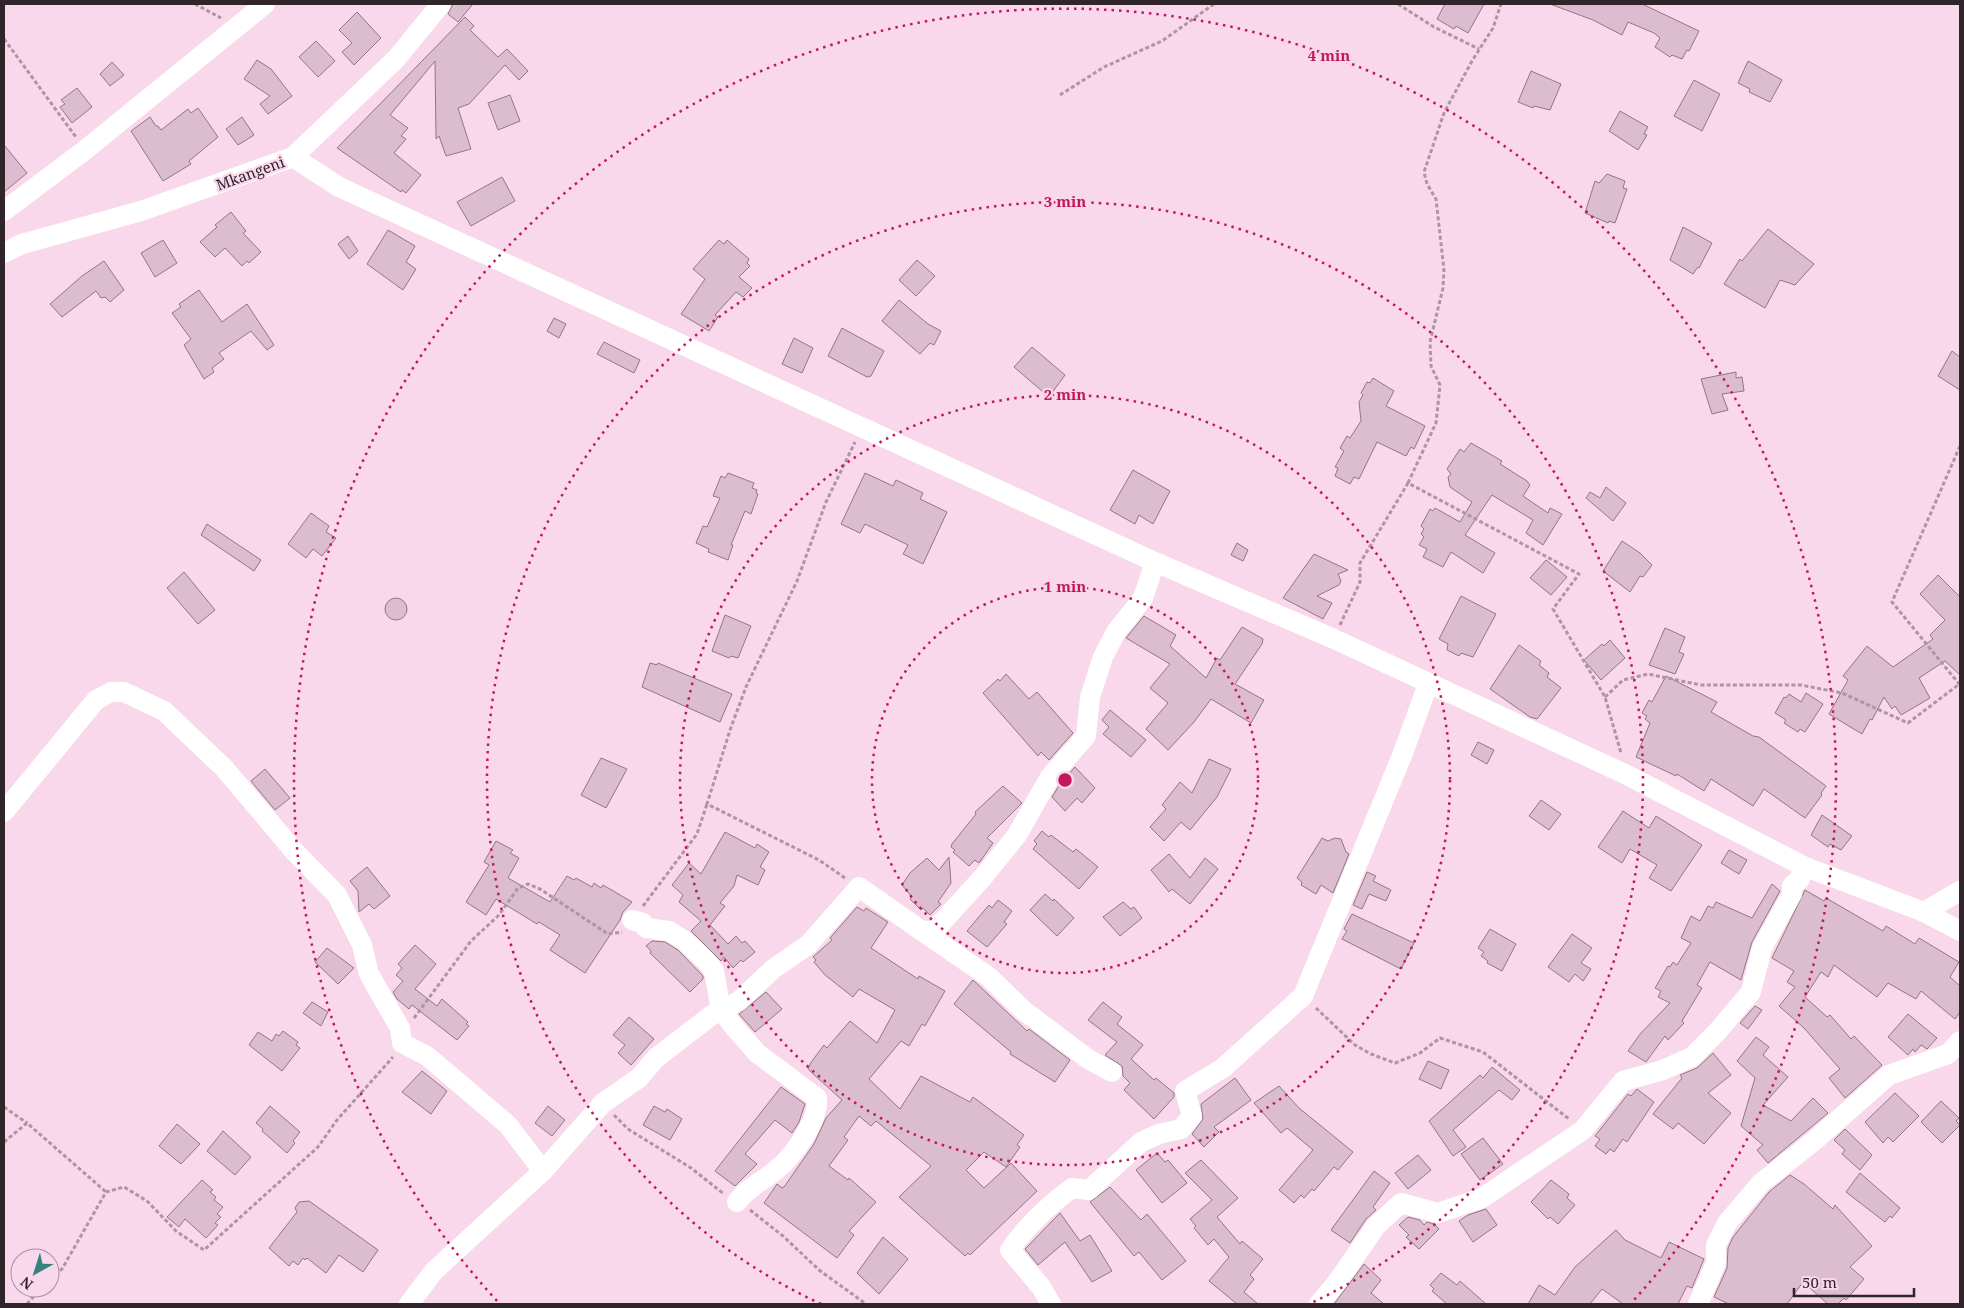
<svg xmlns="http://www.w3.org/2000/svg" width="1964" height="1308" font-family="'Noto Serif',serif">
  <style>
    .building { fill: #dcbdcf; stroke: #927686 }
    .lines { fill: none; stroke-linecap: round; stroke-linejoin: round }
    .path { stroke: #ad95a3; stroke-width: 3; stroke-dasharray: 4 2.5; stroke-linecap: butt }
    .minor { stroke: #fff; stroke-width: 20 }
    .ring { fill: none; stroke: #c2185b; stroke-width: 2.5; stroke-dasharray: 2.5 5 }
    .labels { text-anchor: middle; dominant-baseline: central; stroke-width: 4.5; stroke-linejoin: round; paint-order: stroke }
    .street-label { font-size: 15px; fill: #31252c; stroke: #f8d8ea }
    .centre { fill: #c2185b; stroke: #f8d8ea; stroke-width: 2.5 }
    .ring-label { font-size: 15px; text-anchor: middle; font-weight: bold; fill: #c2185b; stroke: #f8d8ea; stroke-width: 4.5; stroke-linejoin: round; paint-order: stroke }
  </style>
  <rect width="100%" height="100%" fill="#f8d8ea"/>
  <g class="building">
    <path d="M453 4H473L458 22 448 14Z"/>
    <path d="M1445 4H1484L1468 33 1456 26 1454 29 1437 19Z"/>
    <path d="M1550 4H1642L1699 31 1689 51 1687 50 1682 59 1672 55 1670 57 1655 47 1660 38 1654 33 1628 22 1622 35 1593 20Z"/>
    <path d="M357 12 381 38 354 65 342 52 352 43 339 30Z"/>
    <path d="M465 17 474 26 470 30 498 57 507 49 528 71 519 80 505 65 469 104 458 108 471 149 446 156 439 136 436 139 435 61 390 115 408 128 401 136 406 139 394 153 421 175 406 193 402 190 401 192 337 148Z"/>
    <path d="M316 41 335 61 318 77 299 57Z"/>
    <path d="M257 60 271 69 292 96 268 114 260 104 270 96 244 79Z"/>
    <path d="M1748 61 1782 80 1770 102 1749 92 1750 89 1738 83Z"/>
    <path d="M112 62 124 75 110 86 100 74Z"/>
    <path d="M1531 71 1561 84 1550 110 1534 106 1533 108 1518 102Z"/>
    <path d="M1694 80 1720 94 1702 131 1674 116Z"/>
    <path d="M77 88 92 107 72 123 60 107 65 104 61 100Z"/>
    <path d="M510 95 520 121 498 130 488 103Z"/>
    <path d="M198 108 218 137 189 161 191 164 163 181 131 131 150 117 156 126H158L161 130 188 109 191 113Z"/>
    <path d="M1620 111 1648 127 1644 134 1647 135 1638 150 1609 131Z"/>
    <path d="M242 117 254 135 238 145 226 129Z"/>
    <path d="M4 145 27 173 4 192Z"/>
    <path d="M1607 174 1625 181 1623 188 1627 189 1615 223 1609 221 1608 223 1585 213 1595 181 1599 183Z"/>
    <path d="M502 177 515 201 471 226 457 202Z"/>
    <path d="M231 212 246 231 243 233 261 252 249 263 247 261 242 266 225 248 215 257 200 242 217 227 215 225Z"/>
    <path d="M1683 227 1712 243 1699 268 1698 267 1693 274 1670 260Z"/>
    <path d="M1768 229 1814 264 1795 285 1780 280 1765 308 1724 284 1740 259 1742 261Z"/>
    <path d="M388 230 415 246 406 262 416 269 403 290 367 264Z"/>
    <path d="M348 236 358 251 349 259 338 244Z"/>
    <path d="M163 240 177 263 155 277 141 253Z"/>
    <path d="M719 240 724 244 727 240 749 259 747 263 750 266 739 277 752 288 743 297 736 292 715 315 718 317 709 331 681 314 705 279 693 269Z"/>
    <path d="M917 260 935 276 916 296 899 280Z"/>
    <path d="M104 261 124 290 110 302 105 297 101 298 96 291 62 317 50 304 82 276Z"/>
    <path d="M199 290 222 322 247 304 274 345 267 350 251 331 219 353 224 359 212 368 214 372 204 379 184 345 191 339 172 313 181 307 179 304Z"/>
    <path d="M899 300 928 324 941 331 934 345 930 343 920 354 882 321Z"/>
    <path d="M554 318 566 324 559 338 547 331Z"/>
    <path d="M842 328 884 351 871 376 867 377 828 356Z"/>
    <path d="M794 338 813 348 802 373 782 364Z"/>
    <path d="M604 342 640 360 634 373 597 354Z"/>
    <path d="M1032 347 1065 375 1049 397 1014 367Z"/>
    <path d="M1952 351 1960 357V390L1938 376Z"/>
    <path d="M1736 372V378L1742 377 1744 391 1722 394 1728 410 1712 414 1701 379Z"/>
    <path d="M1373 378 1394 391 1386 406 1425 426 1414 449 1411 447 1406 456 1377 442 1359 479 1354 477 1350 484 1335 476 1338 468 1335 467 1344 451 1340 448 1347 436 1350 438 1361 421 1359 402 1363 395 1361 393 1367 382 1370 383Z"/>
    <path d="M1471 443 1502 461 1500 464 1527 481 1530 485 1523 496 1548 513 1550 508 1562 514 1543 545 1526 533 1533 520 1492 495 1465 535 1495 553 1483 573 1451 552 1443 567 1423 557 1427 549 1419 545 1424 537 1421 534 1424 529 1421 526 1430 509 1433 511 1435 508 1460 522 1472 502 1450 487 1448 477 1451 474 1447 469 1460 449 1464 452Z"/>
    <path d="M1133 470 1170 491 1153 524 1139 515 1135 524 1110 510Z"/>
    <path d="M728 473 754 483 752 488 757 490 756 493 758 494 751 514 745 511 731 545H733L728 560 708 552 709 549 696 543 703 526 707 527 720 498 713 496 721 476 725 478Z"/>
    <path d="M865 473 893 486 896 480 923 493 920 499 947 512 923 564 903 554 908 545 865 524 860 533 841 524Z"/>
    <path d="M1606 487 1626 503 1613 521 1586 498 1590 492 1600 498Z"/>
    <path d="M311 513 329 526 326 532 336 538 322 556 313 549 306 558 288 544Z"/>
    <path d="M207 524 261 560 254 571 201 535Z"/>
    <path d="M1622 541 1640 553 1652 565 1643 577 1640 576 1630 592 1603 571Z"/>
    <path d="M1237 543 1248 550 1243 561 1231 555Z"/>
    <path d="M1314 554 1348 570 1338 574 1341 581 1339 585 1317 596 1332 603 1323 619 1283 598Z"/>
    <path d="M1546 560 1567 577 1551 595 1530 578Z"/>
    <path d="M184 572 215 610 198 624 167 588Z"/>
    <path d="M1938 575 1960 597V675L1945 661 1919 678 1930 698 1901 715 1895 706 1892 709 1884 697 1872 720 1870 719 1862 734 1829 714 1848 680 1843 676 1867 646 1893 667 1933 639 1930 635 1945 620 1920 594Z"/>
    <path d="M1461 596 1496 614 1473 657 1461 653 1459 656 1447 650 1448 644 1439 639Z"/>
    <circle cx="396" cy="609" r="11"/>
    <path d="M725 615 751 626 738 658 731 656 729 658 712 651Z"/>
    <path d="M1144 616 1176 635 1170 646 1206 678 1217 658 1220 660 1242 627 1263 639 1262 644 1235 684 1264 700 1251 723 1211 699 1194 722 1168 750 1146 729 1168 703 1150 688 1170 664 1126 638Z"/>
    <path d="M1665 628 1685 637 1679 652 1684 654 1675 674 1649 665Z"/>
    <path d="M1610 640 1625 658 1601 680 1584 660 1602 644 1604 646Z"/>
    <path d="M1519 645 1541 661 1539 665 1549 673 1547 677 1561 688 1537 719 1530 717 1490 689Z"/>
    <path d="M650 663 657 665 658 663 732 694 720 722 642 687Z"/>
    <path d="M1006 674 1029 699 1037 692 1073 733 1049 760 1041 752 1038 756 983 693 998 679 1000 681Z"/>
    <path d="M1666 676 1717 702 1711 712 1753 736 1759 737 1826 786 1821 793 1822 795 1805 818 1764 789 1753 806 1711 779 1704 791 1677 774 1676 776 1636 757 1650 723 1645 719 1647 716 1642 713 1649 700 1652 702Z"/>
    <path d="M1806 693 1823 704 1805 732 1800 729 1798 732 1784 723 1786 720 1775 713 1784 697 1786 698 1789 694 1801 702Z"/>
    <path d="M1110 710 1146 740 1131 757 1103 734 1109 727 1102 720Z"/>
    <path d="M1478 742 1494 750 1487 764 1471 755Z"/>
    <path d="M601 758 627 769 606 808 581 795Z"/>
    <path d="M1209 759 1231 769 1217 797 1190 830 1181 822 1164 841 1150 827 1166 809 1162 805 1180 782 1192 793Z"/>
    <path d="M1075 767 1095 788 1082 803 1077 798 1065 811 1052 797 1060 784Z"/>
    <path d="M265 769 290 798 275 810 251 781Z"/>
    <path d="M1003 786 1022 803 987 838 993 843 979 863 975 860 969 866 953 852 955 850 951 847 952 844 976 814 975 812Z"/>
    <path d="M1541 800 1561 814 1549 830 1529 816Z"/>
    <path d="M1623 811 1649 828 1656 816 1702 845 1671 891 1649 878 1657 865 1630 849 1622 863 1598 847Z"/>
    <path d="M1822 815 1852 836 1841 850 1830 844 1828 847 1811 835Z"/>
    <path d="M1042 831 1049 837 1051 835 1073 852 1076 849 1098 867 1079 889 1033 849 1037 844 1034 841Z"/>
    <path d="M725 832 755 848 757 844 769 852 760 867 765 870 758 885 737 875 734 886 720 903 725 906 710 925 728 944 736 936 742 943 745 941 755 952 743 962 741 960 733 968 724 957 721 961 691 931 701 921 679 902 683 895 672 885 689 863 701 874Z"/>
    <path d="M1322 838 1328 841 1335 838 1341 839 1346 852 1349 854 1333 893 1321 885 1316 894 1301 885 1302 882 1297 878Z"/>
    <path d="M496 841 513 850 510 853 519 858 508 878 550 902 567 876 574 880 576 878 592 887 594 883 601 888 603 885 632 902 623 912 620 920 585 973 550 950 560 935 539 922 537 924 496 899 486 915 466 902 489 865 484 862Z"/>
    <path d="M1729 850 1747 860 1739 874 1721 863Z"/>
    <path d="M1169 854 1190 878 1205 858 1218 869 1190 904 1172 889 1169 892 1151 870Z"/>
    <path d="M949 857 951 883 938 902 941 904 930 915 923 908 921 910 910 899 912 897 902 885 910 873 927 858 939 870Z"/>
    <path d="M367 867 390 896 374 909 369 904 359 912 358 891 350 881Z"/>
    <path d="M1367 872 1376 876 1373 881 1391 890 1386 901 1369 894 1362 909 1353 905Z"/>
    <path d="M1772 884 1780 891 1752 942 1741 980 1710 962 1697 985 1702 988 1682 1021 1684 1023 1668 1040 1665 1036 1646 1062 1628 1051 1641 1033 1670 1003 1658 997 1661 991 1655 988 1668 966 1670 967 1673 962 1677 965 1691 943 1681 938 1691 916 1700 921 1708 906 1713 908 1716 902 1752 918Z"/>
    <path d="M1805 890 1824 901 1826 898 1883 931 1886 926 1915 944 1919 938 1959 962 1950 977 1960 986V1012L1955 1019 1921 991 1916 999 1888 983 1877 997 1834 965 1828 977 1821 972 1805 997 1827 1017 1830 1015 1851 1039 1854 1036 1882 1065 1845 1098 1829 1078 1840 1069 1804 1028 1779 1006 1795 987 1787 982 1794 971 1772 958Z"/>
    <path d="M1045 894 1053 901 1054 899 1074 918 1057 936 1030 910Z"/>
    <path d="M998 900 1012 911 1004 922 1007 924 987 947 967 931 989 905 992 908Z"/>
    <path d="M1123 902 1131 909 1134 907 1142 918 1120 936 1103 917Z"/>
    <path d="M857 907 864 911 866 908 888 922 871 948 918 979 919 976 945 991 925 1026 922 1024 909 1046 901 1041 869 1079 900 1109 921 1076 970 1102 973 1097 1024 1135 1017 1145 1020 1147 1006 1167 984 1152 966 1170 984 1188 1011 1163 1037 1191 970 1255 968 1253 965 1256 899 1197 931 1166 876 1121 871 1126 859 1116 844 1137 848 1140 829 1166 848 1180 849 1178 876 1202 849 1231 854 1235 837 1258 764 1203 777 1184 782 1188 784 1187 814 1144 826 1118 842 1100 810 1071 808 1068 812 1061 824 1045 827 1048 850 1021 877 1043 895 1010 859 989 853 997 825 975 814 962 816 960 813 957 832 940 830 938Z"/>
    <path d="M1352 914 1414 943 1401 969 1342 939 1347 931 1344 929Z"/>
    <path d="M1490 929 1516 944 1502 971 1487 963 1488 961 1481 956 1484 952 1478 948Z"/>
    <path d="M1572 934 1592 948 1581 963 1591 969 1583 981 1575 974 1569 982 1548 967Z"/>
    <path d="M652 941 665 942 678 950 703 976V979L690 992 650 953 651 951 646 946Z"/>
    <path d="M415 945 436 964 415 989 437 1006 442 999 468 1022 466 1024 469 1026 457 1040 412 1005 409 1009 397 999 393 992 403 981 396 975 402 968 398 964Z"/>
    <path d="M327 948 354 968 338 984 315 962Z"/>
    <path d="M973 980 1027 1031 1029 1029 1070 1060 1055 1082 1010 1054 1011 1052 954 1004Z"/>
    <path d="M766 992 782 1009 755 1032 739 1014Z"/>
    <path d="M312 1002 328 1012 321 1026 303 1013Z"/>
    <path d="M1103 1002 1122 1017 1117 1024 1143 1045 1131 1059 1154 1080 1156 1078 1174 1093V1097L1154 1119 1124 1090 1130 1083 1123 1076 1122 1066 1105 1055 1117 1042 1088 1020Z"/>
    <path d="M1755 1006 1762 1010 1748 1029 1740 1023Z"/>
    <path d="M1908 1014 1937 1038 1927 1049 1921 1045 1915 1052 1913 1049 1908 1055 1888 1037Z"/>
    <path d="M629 1017 654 1039 631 1065 618 1053 625 1045 613 1035Z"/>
    <path d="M283 1031 298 1042 296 1045 300 1048 282 1071 249 1045 258 1032 272 1041 276 1034 279 1036Z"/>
    <path d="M1756 1037 1769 1047 1763 1055 1788 1077 1763 1105 1791 1121 1813 1098 1828 1113 1768 1163 1757 1150 1763 1145 1741 1126 1755 1078 1737 1061Z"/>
    <path d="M1713 1053 1731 1075 1708 1093 1731 1113 1704 1144 1678 1123 1673 1129 1653 1114 1682 1078 1680 1075 1697 1068Z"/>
    <path d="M1428 1061 1449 1070 1441 1089 1419 1079Z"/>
    <path d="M1492 1067 1520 1090 1512 1100 1499 1090 1453 1130 1466 1147 1453 1156 1429 1121 1480 1075 1483 1078Z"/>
    <path d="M422 1071 447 1091 431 1114 402 1092Z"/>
    <path d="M1235 1078 1251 1100 1214 1127 1219 1132 1204 1147 1192 1134 1203 1119 1201 1104Z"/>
    <path d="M1279 1086 1299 1108 1353 1152 1338 1170 1334 1167 1314 1191 1312 1189 1304 1198 1301 1195 1294 1203 1279 1190 1313 1150 1287 1128 1281 1133 1254 1103Z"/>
    <path d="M781 1087 805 1104 799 1122 792 1133 775 1120 745 1154 757 1164 735 1186 715 1171Z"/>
    <path d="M1637 1089 1654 1102 1627 1142 1623 1139 1614 1152 1610 1149 1606 1154 1595 1146 1600 1139 1595 1136 1628 1094 1631 1096Z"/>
    <path d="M1895 1093 1919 1116 1893 1142 1888 1137 1883 1143 1865 1122Z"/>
    <path d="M1941 1101 1959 1118 1956 1121 1960 1125 1942 1143 1921 1122Z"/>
    <path d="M270 1106 300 1132 293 1141 295 1143 287 1153 262 1131 263 1129 256 1123Z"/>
    <path d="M548 1106 565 1120 552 1136 535 1123Z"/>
    <path d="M654 1106 665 1112 667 1109 682 1119 670 1140 643 1125Z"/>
    <path d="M177 1124 200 1144 181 1164 159 1146Z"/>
    <path d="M1845 1129 1872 1155 1860 1170 1842 1154 1845 1150 1834 1140Z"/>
    <path d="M223 1131 251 1157 235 1175 207 1151Z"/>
    <path d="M1483 1138 1503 1164 1480 1180 1461 1154Z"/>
    <path d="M1157 1153 1165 1162 1168 1160 1187 1183 1162 1203 1136 1170Z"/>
    <path d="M1418 1155 1431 1170 1408 1189 1395 1173Z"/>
    <path d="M1201 1160 1238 1198 1217 1217 1240 1244 1242 1241 1263 1259 1250 1275 1254 1279 1244 1292 1258 1304H1237L1209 1281 1229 1257 1214 1239 1208 1245 1194 1228 1196 1226 1190 1219 1212 1200 1185 1173Z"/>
    <path d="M1374 1171 1390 1183 1373 1207 1376 1210 1366 1219 1350 1243 1331 1230Z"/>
    <path d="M1860 1173 1900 1208 1892 1218 1890 1216 1885 1222 1846 1192Z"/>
    <path d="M1790 1175 1804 1184 1833 1209 1835 1205 1872 1246 1850 1267 1864 1279 1846 1300 1844 1298 1838 1304H1828L1803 1282 1787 1304H1729L1714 1297 1727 1268 1728 1248 1733 1237 1769 1192Z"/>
    <path d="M202 1180 213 1190 210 1192 216 1197 214 1200 223 1207 217 1214 221 1217 215 1223 218 1225 206 1238 185 1219 179 1227 167 1217Z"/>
    <path d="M1551 1180 1569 1194 1567 1198 1575 1205 1558 1224 1550 1217 1548 1219 1531 1202Z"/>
    <path d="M1110 1187 1141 1220 1147 1214 1186 1261 1162 1280 1139 1252 1134 1256 1090 1202Z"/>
    <path d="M309 1201 378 1250 363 1272 339 1255 326 1273 307 1258 305 1260 303 1258 298 1265 293 1261 289 1266 269 1248 297 1212 295 1208 299 1202Z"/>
    <path d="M1486 1209 1497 1225 1473 1242 1459 1221 1468 1215Z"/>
    <path d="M1060 1213 1080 1241 1090 1235 1112 1271 1092 1282 1065 1242 1038 1265 1025 1249Z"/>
    <path d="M1408 1217 1420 1220 1424 1225 1427 1222 1434 1224 1439 1229 1419 1249 1406 1237 1409 1235 1399 1225Z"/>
    <path d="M1616 1230 1625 1240 1661 1258 1669 1242 1704 1259 1692 1288 1687 1286 1678 1304H1623L1602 1289 1590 1304H1528L1539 1285 1555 1295 1575 1267Z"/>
    <path d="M883 1237 908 1259 879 1294 857 1273Z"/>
    <path d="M1364 1264 1381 1280 1371 1293 1384 1304H1334Z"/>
    <path d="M1441 1273 1457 1285 1460 1281 1486 1304H1447L1432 1291 1434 1289 1430 1285Z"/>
  </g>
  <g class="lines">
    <g class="path">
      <path d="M195 4 221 18"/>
      <path d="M1398 4 1434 27 1479 49"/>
      <path d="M4 39 76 137"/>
      <path d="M1060 95 1104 67 1162 41 1214 4"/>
      <path d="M1960 446 1892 602 1960 685"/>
      <path d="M1408 483 1436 423 1440 385 1431 366 1430 342 1443 288 1444 270 1436 199 1427 184 1424 172 1444 113 1472 61 1493 28 1501 4"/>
      <path d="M1340 625 1360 582V563L1408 483 1579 574 1553 609 1605 697 1621 753"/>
      <path d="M1605 697 1623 680 1648 674 1701 685H1801L1842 693 1908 723 1958 685"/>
      <path d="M845 878 819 860 707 804 730 730 746 687 797 581 826 502 855 442"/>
      <path d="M643 906 697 834 707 804"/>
      <path d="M1316 1008 1355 1045 1371 1054 1395 1063 1420 1053 1440 1038 1483 1052 1569 1119"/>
      <path d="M414 1018 471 941 499 915 518 888 528 884 540 889 608 934 622 932"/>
      <path d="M4 1107 27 1123"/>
      <path d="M614 1115 628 1129 691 1168 724 1194"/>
      <path d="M4 1142 27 1123 106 1192"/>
      <path d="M750 1210 783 1236 819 1270 866 1304"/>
      <path d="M50 1279 62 1269 106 1192 124 1187 147 1201 176 1231 204 1250 318 1147 337 1120 393 1057"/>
      <path d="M27 1304 41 1288"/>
    </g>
    <g class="minor">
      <path d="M293 157 339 187 1155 562 1334 639 1627 775 1803 866 1924 912 1960 931"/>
      <path d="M4 211 85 150 265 4"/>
      <path d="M4 253 22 244 141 211 293 157 396 59 441 4"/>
      <path d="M4 812 96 700 111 692H124L164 711 224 768 295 852 337 895 362 945 369 974 400 1028 402 1043 427 1056 508 1125 543 1171"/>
      <path d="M1924 912 1960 891"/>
      <path d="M632 920 643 923 646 928 669 931 685 941 706 961 714 971 721 1010 735 1028 757 1053 817 1098C819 1120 793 1157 776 1170 762 1182 749 1186 737 1202"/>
      <path d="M922 931 989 977 1023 1010 1088 1059 1112 1072"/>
      <path d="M409 1304 434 1271 543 1171 603 1103 639 1078 656 1058 712 1015 739 1001 773 969 808 945 859 887 922 931H934L983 877 1017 835 1050 777 1086 736 1090 697 1103 657 1116 632 1143 598 1155 562"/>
      <path d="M1051 1304 1041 1287 1010 1250C1027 1225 1049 1205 1072 1188L1089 1190 1141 1142 1159 1134 1181 1129 1192 1116 1185 1091 1223 1068 1303 996 1403 753 1428 684"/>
      <path d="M1319 1304 1338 1281 1376 1226 1401 1203 1438 1213 1482 1198 1583 1130 1623 1081 1663 1070 1692 1057 1717 1032 1751 992 1762 948 1792 894V886L1800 879 1803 866"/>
      <path d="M1698 1304 1716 1263V1245L1727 1223 1761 1183 1814 1141 1889 1075 1948 1054 1960 1041"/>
    </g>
  </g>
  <g class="ring">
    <circle cx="1065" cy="780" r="193"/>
    <circle cx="1065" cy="780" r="385"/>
    <path d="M821 1304A578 578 0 1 1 1309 1304"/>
    <path d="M497 1301A771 771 0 1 1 1633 1301"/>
  </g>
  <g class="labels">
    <g class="street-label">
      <text transform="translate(250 173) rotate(-20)">Mkangeni</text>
    </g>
  </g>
  <circle cx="1065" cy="780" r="8" class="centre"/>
  <g class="ring-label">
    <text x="1329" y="61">4 min</text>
    <text x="1065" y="207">3 min</text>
    <text x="1065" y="400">2 min</text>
    <text x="1065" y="592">1 min</text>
  </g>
  <rect width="1964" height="1308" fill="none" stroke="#31252c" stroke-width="10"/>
  <g transform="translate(35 1273) rotate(219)"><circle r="24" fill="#f8d8ea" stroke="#a8909e"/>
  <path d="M0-4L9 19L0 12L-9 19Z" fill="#39817f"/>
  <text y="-8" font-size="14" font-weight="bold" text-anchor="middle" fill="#31252c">N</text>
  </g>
  <path d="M1794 1288v8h120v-8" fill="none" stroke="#31252c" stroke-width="2.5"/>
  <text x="1802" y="1288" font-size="15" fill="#31252c" stroke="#f8d8ea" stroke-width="4" paint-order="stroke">50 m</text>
</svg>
